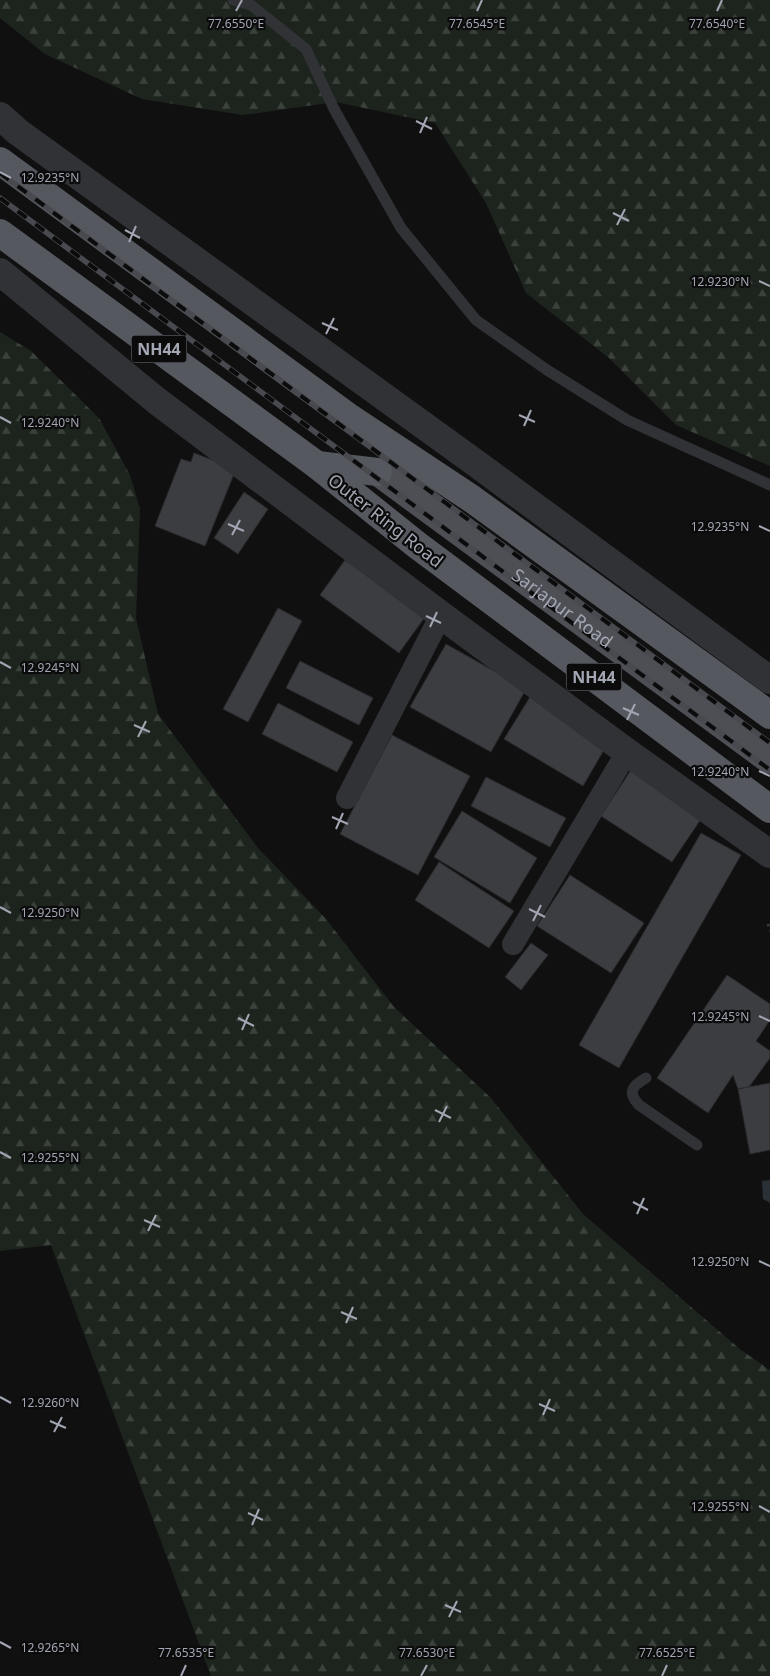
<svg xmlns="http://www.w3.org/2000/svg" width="770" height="1676" font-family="'Noto Sans',sans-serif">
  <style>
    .forest { fill: url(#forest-firs) }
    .water { fill: #293036 }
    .building { fill: #3c3d41; stroke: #2a2a2d }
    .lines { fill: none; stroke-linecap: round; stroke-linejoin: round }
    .path { stroke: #37393d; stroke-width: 3; stroke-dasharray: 2.5 4; stroke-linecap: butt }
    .service { stroke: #313236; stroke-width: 11 }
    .minor { stroke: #313236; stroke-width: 22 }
    .tertiary { stroke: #313236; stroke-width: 28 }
    .primary { stroke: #4d4f55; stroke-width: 28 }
    .trunk { stroke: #55585e; stroke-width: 28 }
    .rail-casing { stroke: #484a4f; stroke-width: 5.5 }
    .rail { stroke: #0b0b0c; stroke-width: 4; stroke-dasharray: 11; stroke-linecap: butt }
    .ticks { fill: none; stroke: #a2a6b2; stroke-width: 2 }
    .labels { text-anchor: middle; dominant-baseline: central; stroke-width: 4.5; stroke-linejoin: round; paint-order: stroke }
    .shield { fill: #0b0b0c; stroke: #757880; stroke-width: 1 }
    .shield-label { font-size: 16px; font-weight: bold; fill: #a2a6b2 }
    .street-label { font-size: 18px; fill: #a2a6b2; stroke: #0b0b0c }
    .ticks-label { font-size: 12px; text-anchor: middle; fill: #a2a6b2; stroke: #0b0b0c; stroke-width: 4.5; stroke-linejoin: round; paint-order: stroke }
  </style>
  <defs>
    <pattern id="forest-firs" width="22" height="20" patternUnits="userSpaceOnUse" patternTransform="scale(1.25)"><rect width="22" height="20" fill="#1d241d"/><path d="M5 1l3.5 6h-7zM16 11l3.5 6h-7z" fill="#3b413b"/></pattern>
  </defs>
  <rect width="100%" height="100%" fill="#101011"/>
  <g class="forest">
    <path d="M0 0H770V466L676 425 609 358 526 293 486 203 435 123 336 102 243 115 142 99 45 54 0 18Z"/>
    <path d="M0 332 31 351 99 418 130 475 140 509 136 618 158 714 258 848 326 919 394 1007 491 1098 583 1214 741 1350 770 1370V1676H211L51 1245 0 1251Z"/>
  </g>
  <path class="water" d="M770 1180V1203L763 1199 762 1181Z"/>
  <g class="building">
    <path d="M194 453 236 469 205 546 155 526 181 459 191 462Z"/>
    <path d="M244 492 268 509 238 554 214 538Z"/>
    <path d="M345 560 425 617 399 653 320 595Z"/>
    <path d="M278 608 302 621 248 722 223 709Z"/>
    <path d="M446 644 526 689 491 752 410 707Z"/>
    <path d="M300 661 373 698 359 725 286 688Z"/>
    <path d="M530 697 608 743 583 786 504 739Z"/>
    <path d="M278 703 353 742 337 772 262 734Z"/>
    <path d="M392 735 470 776 418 875 340 834Z"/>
    <path d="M631 770 703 816 672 862 601 816Z"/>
    <path d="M486 777 566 818 550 847 471 806Z"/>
    <path d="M462 811 537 858 510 903 434 857Z"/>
    <path d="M701 833 741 855 619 1068 579 1045Z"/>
    <path d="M439 862 514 911 489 948 415 900Z"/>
    <path d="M570 875 644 923 611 973 537 926Z"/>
    <path d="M531 943 548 955 521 990 505 977Z"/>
    <path d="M727 975 770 1004V1020L756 1041 770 1051V1058L749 1087 738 1089 733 1075 708 1113 657 1078Z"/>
    <path d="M770 1083V1150L750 1154 738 1089Z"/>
  </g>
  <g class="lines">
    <path class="path" d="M768 924 770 931"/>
    <g class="service">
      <path d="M233 0 251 5 306 49 334 109 401 228 476 320 547 370 627 420 770 485"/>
      <path d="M646 1078C632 1086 627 1092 639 1105L697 1145"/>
    </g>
    <g class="minor">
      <path d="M347 798 441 615"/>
      <path d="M513 944 627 752"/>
    </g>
    <g class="tertiary">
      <path d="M0 116 18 132 477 464 770 680"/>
      <path d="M0 272 157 401 441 615 627 752 770 854"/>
    </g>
    <path class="primary" id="s1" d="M378 472 770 760"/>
    <g class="trunk">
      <path d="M0 161 350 418 472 499 770 715"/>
      <path d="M0 233 317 465 417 545 770 809"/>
      <path d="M317 465 378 472"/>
    </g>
    <g class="rail-casing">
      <g id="rail">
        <path d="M0 173 770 743"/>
        <path d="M0 198 770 770"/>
      </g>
    </g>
    <use href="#rail" class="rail"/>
  </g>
  <path class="ticks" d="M236 11 242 0M477 11 482 0M717 11 722 0M416 121 432 129M420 133 427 117M0 172 11 178M613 213 629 221M617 225 625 209M125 230 140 238M129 242 136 226M759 281 770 286M322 323 338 330M326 334 334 318M519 415 535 422M0 417 11 423M524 426 531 410M228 524 244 531M759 526 770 531M232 535 240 520M426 616 441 623M430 627 437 612M0 662 11 668M623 708 639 715M627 720 635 704M134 725 150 732M138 737 146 721M759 771 770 776M332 817 348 824M336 829 343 813M0 907 11 913M529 909 545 917M533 921 541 905M759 1016 770 1021M238 1018 254 1026M242 1030 249 1014M435 1110 451 1118M439 1122 447 1106M0 1152 11 1158M633 1202 648 1210M637 1214 644 1198M144 1220 160 1227M148 1231 156 1215M759 1261 770 1266M341 1312 357 1319M346 1323 353 1307M0 1397 11 1403M539 1404 555 1411M543 1415 550 1399M50 1421 66 1428M54 1432 62 1417M759 1506 770 1512M248 1513 263 1520M252 1525 259 1509M445 1605 461 1612M449 1617 457 1601M0 1642 11 1648M181 1676 186 1665M421 1676 427 1665M662 1676 667 1665"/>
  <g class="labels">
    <g class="shield">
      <rect x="131.5" y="335.5" width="55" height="27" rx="4"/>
      <rect x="566.5" y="663.5" width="55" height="27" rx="4"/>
    </g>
    <g class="shield-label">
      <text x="159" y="349">NH44</text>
      <text x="594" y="677">NH44</text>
    </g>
    <g class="street-label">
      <text transform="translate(386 520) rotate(38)">Outer Ring Road</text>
      <text stroke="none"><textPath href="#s1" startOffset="229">Sarjapur Road</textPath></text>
    </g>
  </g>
  <g class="ticks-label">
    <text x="236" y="28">77.6550°E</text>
    <text x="477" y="28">77.6545°E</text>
    <text x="717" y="28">77.6540°E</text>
    <text x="50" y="182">12.9235°N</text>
    <text x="720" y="286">12.9230°N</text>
    <text x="50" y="427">12.9240°N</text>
    <text x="720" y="531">12.9235°N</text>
    <text x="50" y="672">12.9245°N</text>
    <text x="720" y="776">12.9240°N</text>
    <text x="50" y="917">12.9250°N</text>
    <text x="720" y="1021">12.9245°N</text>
    <text x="50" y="1162">12.9255°N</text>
    <text x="720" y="1266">12.9250°N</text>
    <text x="50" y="1407">12.9260°N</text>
    <text x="720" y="1511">12.9255°N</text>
    <text x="50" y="1652">12.9265°N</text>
    <text x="186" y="1657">77.6535°E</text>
    <text x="427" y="1657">77.6530°E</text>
    <text x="667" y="1657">77.6525°E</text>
  </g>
</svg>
